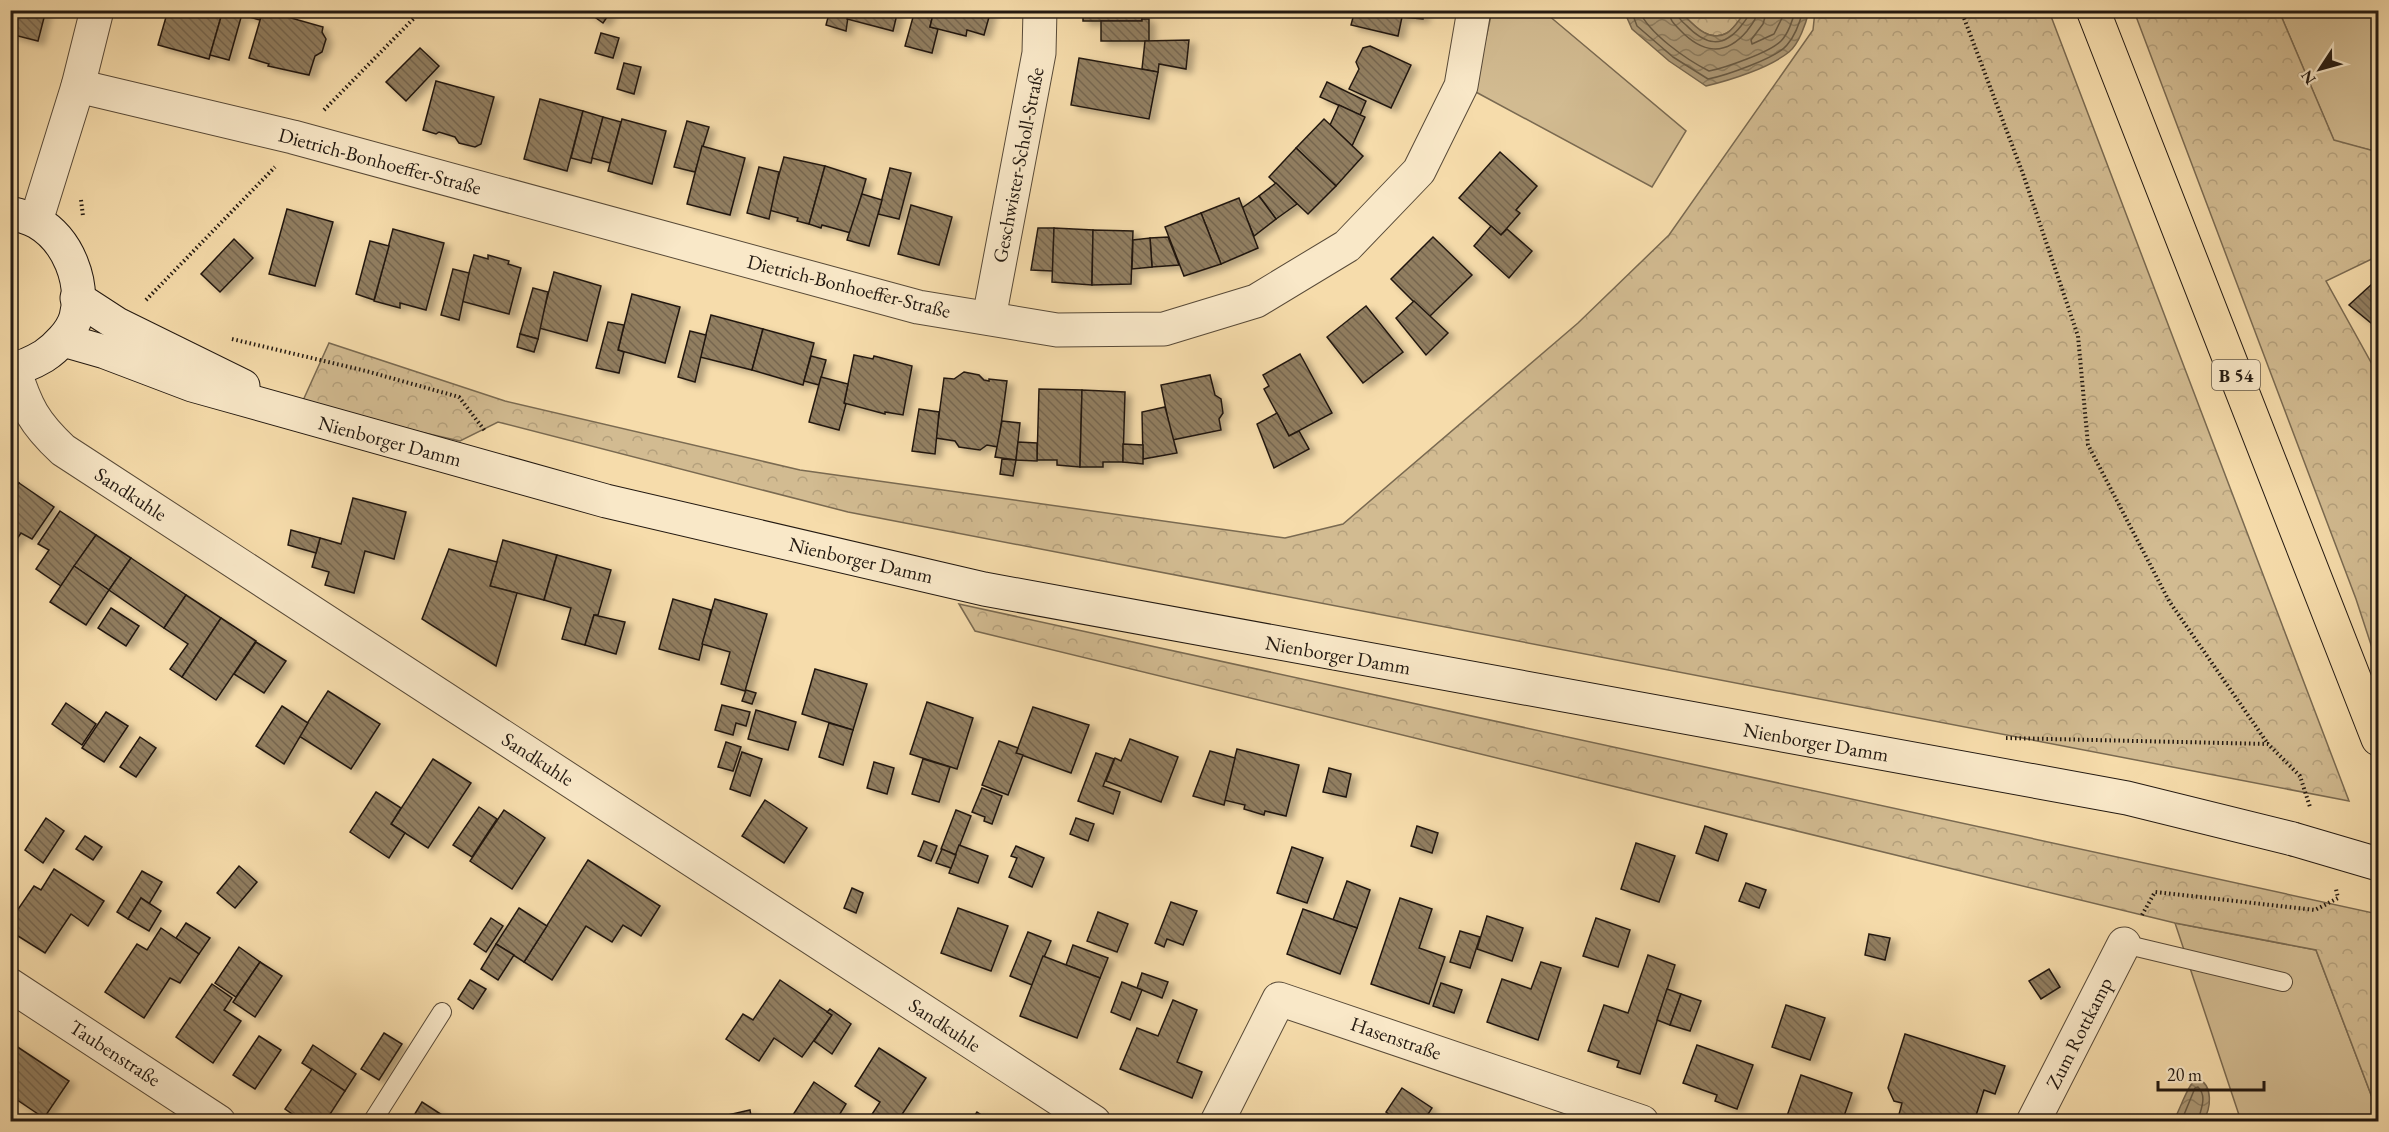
<svg xmlns="http://www.w3.org/2000/svg" width="2389" height="1132" font-family="'EB Garamond',serif">
  <style>
    .green { fill: #d2bb91; stroke: #7a6a51; stroke-width: 1.5 }
    .forest { fill: url(#forest-crowns); stroke: #7a6a51; stroke-width: 1.5 }
    .water { fill: url(#water-waves); stroke: #76664e; stroke-width: 1.5 }
    .lines { fill: none; stroke-linecap: round; stroke-linejoin: round }
    .shore { stroke: #685a44; stroke-width: 1.5 }
    .building { fill: url(#building-back-hatch); stroke: #231911; stroke-width: 1.5; filter: url(#shadow) }
    .lane-casing { stroke: #584a38; stroke-width: 20 }
    .street-casing { stroke: #584a38; stroke-width: 35 }
    .secondary-casing { stroke: #231911; stroke-width: 35 }
    .highway-casing { stroke: #231911; stroke-width: 35 }
    .path { stroke: #231911; stroke-width: 4; stroke-dasharray: 1.5 3; stroke-linecap: butt }
    .lane { stroke: #f9e8c8; stroke-width: 18 }
    .street { stroke: #f9e8c8; stroke-width: 33 }
    .secondary { stroke: #f9e8c8; stroke-width: 33 }
    .highway { stroke: #f6dcab; stroke-width: 33 }
    .secondary-bridge-casing { stroke: #231911; stroke-width: 35; stroke-linecap: butt }
    .secondary-bridge { stroke: #f9e8c8; stroke-width: 33 }
    .labels { text-anchor: middle; dominant-baseline: central; stroke-width: 4.5; stroke-linejoin: round; paint-order: stroke }
    .shield { fill: #f9e8c8; stroke: #635748; stroke-width: 1.5 }
    .shield-label { font-size: 18px; font-weight: bold; fill: #231911 }
    .street-label { font-size: 20px; fill: #231911; stroke: #f9e8c8 }
  </style>
  <defs>
    <pattern id="forest-crowns" width="20" height="18" patternUnits="userSpaceOnUse" patternTransform="scale(1.5)"><rect width="20" height="18" fill="#d2bb91"/><path d="M2 6a3 3 0 1 1 6 0M12 15a3 3 0 1 1 6 0" fill="none" stroke="#b4a07c"/></pattern>
    <pattern id="water-waves" width="16" height="10" patternUnits="userSpaceOnUse" patternTransform="scale(1.5)"><rect width="16" height="10" fill="#ae9a77"/><path d="M0 5q4-4 8 0t8 0" fill="none" stroke="#8d7d60"/></pattern>
    <pattern id="building-back-hatch" width="6" height="6" patternUnits="userSpaceOnUse" patternTransform="scale(1.5)"><rect width="6" height="6" fill="#917e61"/><path d="M-1 5l2 2M0 0l6 6M5-1l2 2" fill="none" stroke="#76664f"/></pattern>
    <filter id="shadow"><feDropShadow dx="6" dy="4" stdDeviation="3" flood-color="#0004"/></filter>
  </defs>
  <rect width="100%" height="100%" fill="#f6dcab"/>
  <filter id="stains"><feTurbulence type="fractalNoise" baseFrequency=".00333" numOctaves="4"/><feColorMatrix values="0 0 0 0 .2 0 0 0 0 .09 0 0 0 0 .02 0 0 0 .5 -.17"/></filter>
  <radialGradient id="worn" r=".72"><stop offset=".6" stop-color="#630" stop-opacity="0"/><stop offset="1" stop-color="#630" stop-opacity=".3"/></radialGradient>
  <g class="green">
    <path d="M1492 11H1548V15L1686 131 1652 187 1474 91Z"/>
    <path d="M2279 11H2378V152L2334 141Z"/>
    <path d="M2175 923 2316 950 2378 1113V1121H2241Z"/>
  </g>
  <g class="forest">
    <path d="M1680 11H1746C1741 17 1734 29 1727 33 1708 44 1692 23 1680 11Z"/>
    <path d="M1815 11H2049L2349 801 848 512 498 422 460 441 301 405 329 343 505 401 800 470 1285 538 1343 524 1578 323 1669 235 1813 30Z"/>
    <path d="M2134 11H2279L2334 140 2378 152V256L2326 281 2378 375V666L2356 599Z"/>
    <path d="M959 604 2378 914V1113L2316 950 2175 923 975 631Z"/>
  </g>
  <g class="water">
    <path d="M1624 11H1680C1692 23 1708 44 1727 33 1734 29 1741 17 1746 11H1809C1806 23 1799 44 1789 52 1769 68 1731 80 1706 86L1669 61 1632 29Z"/>
    <path d="M2197 1078C2214 1085 2211 1109 2203 1121H2176L2175 1118C2181 1107 2188 1084 2197 1078Z"/>
  </g>
  <g class="lines">
    <g class="shore">
      <path d="M1631 10 1637 26 1673 57 1708 79C1724 76 1777 58 1787 45 1795 36 1800 22 1803 10"/>
      <path d="M1639 10C1648 33 1687 60 1709 71 1725 68 1770 52 1781 41 1788 34 1793 20 1795 10"/>
      <path d="M1669 10C1669 20 1674 24 1680 30 1702 53 1725 57 1747 31 1752 24 1757 19 1757 10"/>
      <path d="M1676 10C1677 17 1681 21 1686 25 1705 45 1723 49 1741 26 1745 21 1749 17 1750 10"/>
      <path d="M1767 10 1763 24 1751 40 1752 44 1774 34 1786 10"/>
      <path d="M2181 1122 2195 1088 2198 1087C2208 1097 2200 1110 2198 1122"/>
    </g>
  </g>
  <g class="building">
    <path d="M10 10H46L38 41 10 34Z"/>
    <path d="M168 10H223L209 59 158 45Z"/>
    <path d="M223 10 242 14 229 60 210 55Z"/>
    <path d="M243 10H263L260 20 242 15Z"/>
    <path d="M263 10 323 27 322 32 326 39 322 52 315 56 309 75 268 66 269 64 249 58Z"/>
    <path d="M585 10H612L603 23Z"/>
    <path d="M830 10H849L846 31 826 25Z"/>
    <path d="M849 10H898L893 31 847 19Z"/>
    <path d="M915 10H934L930 27 938 29 932 53 905 46Z"/>
    <path d="M934 10H991L984 35 967 30 966 36 930 27Z"/>
    <rect x="1083" y="10" width="59" height="11"/>
    <path d="M1355 10 1402 17 1398 36 1351 25Z"/>
    <path d="M1379 10H1424L1423 19 1379 15Z"/>
    <path d="M1142 19H1149V41H1101V21H1142Z"/>
    <path d="M601 33 619 38 613 58 595 53Z"/>
    <path d="M1189 40 1186 69 1159 64 1158 72 1142 69 1145 41Z"/>
    <path d="M1370 46 1411 65 1391 108 1349 89 1359 69 1356 62 1363 48Z"/>
    <path d="M420 48 439 66 406 101 386 82Z"/>
    <path d="M1079 58 1158 72 1149 119 1071 105Z"/>
    <path d="M624 63 641 67 634 94 617 89Z"/>
    <path d="M436 81 494 97 481 144 475 147 459 143 455 137 439 132 436 134 423 130Z"/>
    <path d="M1327 82 1366 101 1360 115 1320 97Z"/>
    <path d="M540 99 583 111 567 171 524 159Z"/>
    <path d="M1339 105 1365 117 1352 146 1330 125Z"/>
    <path d="M583 111 603 117 591 163 571 158Z"/>
    <path d="M603 117 621 122 610 163 592 158Z"/>
    <path d="M622 119 666 131 652 184 608 171Z"/>
    <path d="M1324 119 1363 156 1336 186 1296 148Z"/>
    <path d="M687 121 709 127 695 172 674 167Z"/>
    <path d="M702 146 745 158 730 215 687 204Z"/>
    <path d="M1296 148 1336 186 1308 214 1269 177Z"/>
    <path d="M1500 152 1537 186 1516 210 1520 213 1501 235 1459 198Z"/>
    <path d="M784 157 825 166 809 224 797 221 798 218 769 210Z"/>
    <path d="M825 166 866 179 851 233 822 225 821 228 809 224Z"/>
    <path d="M759 167 779 172 769 219 747 213Z"/>
    <path d="M890 168 911 173 899 219 878 214Z"/>
    <path d="M1276 183 1297 204 1276 219 1259 196Z"/>
    <path d="M862 194 882 200 869 246 847 240Z"/>
    <path d="M1259 196 1276 219 1254 236 1242 208Z"/>
    <path d="M1239 198 1258 248 1221 264 1201 213Z"/>
    <path d="M911 205 952 217 939 265 898 254Z"/>
    <path d="M287 209 333 222 315 286 269 274Z"/>
    <path d="M1201 213 1221 264 1184 276 1165 227Z"/>
    <path d="M1491 226 1501 235 1507 229 1532 251 1509 278 1474 246Z"/>
    <path d="M1038 228H1054L1053 271 1031 270Z"/>
    <path d="M1054 228 1093 230 1092 285 1052 282Z"/>
    <path d="M393 229 444 243 426 310 400 303V308L374 301Z"/>
    <path d="M1093 230 1133 231 1131 284 1092 285Z"/>
    <path d="M1168 237 1179 265 1152 267 1150 238Z"/>
    <path d="M1433 237 1472 275 1429 317 1391 279Z"/>
    <path d="M1150 238 1152 267 1132 269 1133 240Z"/>
    <path d="M234 239 253 258 220 292 201 274Z"/>
    <path d="M370 241 389 246 374 300 356 294Z"/>
    <path d="M474 255 488 259V255L509 261 508 264 521 268 509 314 461 301Z"/>
    <path d="M453 269 469 273 459 320 441 315Z"/>
    <path d="M554 272 601 286 587 341 539 328Z"/>
    <path d="M2372 284 2378 290V335L2375 331 2377 328 2349 305Z"/>
    <path d="M533 288 548 292 538 339 520 334Z"/>
    <path d="M632 294 680 307 665 363 618 350Z"/>
    <path d="M1414 301 1448 333 1426 355 1396 318Z"/>
    <path d="M1366 306 1403 352 1363 383 1327 337Z"/>
    <path d="M711 315 763 329 752 370 700 357Z"/>
    <path d="M608 322 624 325 618 350 624 352 619 373 596 368Z"/>
    <path d="M763 329 814 343 803 385 752 370Z"/>
    <path d="M690 331 706 335 695 382 678 377Z"/>
    <path d="M520 334 538 339 534 352 517 347Z"/>
    <path d="M1300 354 1332 413 1289 436 1264 389 1269 386 1263 375Z"/>
    <path d="M854 355 873 359 874 356 912 366 903 415 885 412V414L844 403Z"/>
    <path d="M811 356 826 360 819 385 804 381Z"/>
    <path d="M964 372 979 375 984 380 989 381V379L1007 381 998 447 987 445 980 450 959 447 955 441 936 438 944 378 954 379Z"/>
    <path d="M1210 375 1215 395 1221 399 1223 413 1219 419 1221 430 1172 440 1161 385Z"/>
    <path d="M821 377 848 384 844 403 846 404 839 430 809 422Z"/>
    <path d="M1039 389 1082 390 1080 467 1057 465V460H1037Z"/>
    <path d="M1082 390 1125 392 1123 462H1103V467H1080Z"/>
    <path d="M1165 407 1177 453 1143 459 1142 412Z"/>
    <path d="M919 409 939 412 935 454 912 451Z"/>
    <path d="M1277 413 1289 436 1299 431 1309 449 1274 468 1257 424Z"/>
    <path d="M1002 421 1020 423 1016 460 995 457Z"/>
    <path d="M1018 442 1037 443V461L1016 460Z"/>
    <path d="M1123 444 1143 445V464L1123 462Z"/>
    <path d="M1002 459 1016 460 1013 476 1000 474Z"/>
    <path d="M10 477 19 483 10 494Z"/>
    <path d="M19 483 54 507 32 539 21 533 10 549V494Z"/>
    <path d="M353 498 406 512 394 559 365 551 354 593 325 585 329 572 312 567 320 538 341 544Z"/>
    <path d="M60 511 96 535 61 586 36 569 49 550 38 544Z"/>
    <path d="M291 530 320 538 316 553 288 545Z"/>
    <path d="M96 535 131 558 109 590 74 566Z"/>
    <path d="M503 540 557 555 544 600 490 586Z"/>
    <path d="M449 549 497 562 490 586 517 593 496 666 422 619Z"/>
    <path d="M557 555 611 570 598 615H594L585 645 562 639 571 608 544 600Z"/>
    <path d="M131 558 186 595 164 628 109 590Z"/>
    <path d="M74 566 109 590 86 625 50 602Z"/>
    <path d="M186 595 221 618 182 677 170 669 188 644 164 628Z"/>
    <path d="M673 599 711 610 699 660 659 649Z"/>
    <path d="M715 599 767 614 745 691 721 684 730 652 702 644Z"/>
    <path d="M111 608 139 626 126 646 98 628Z"/>
    <path d="M594 615 625 622 616 654 585 645Z"/>
    <path d="M221 618 256 641 216 700 182 677Z"/>
    <path d="M256 642 286 661 264 693 234 674Z"/>
    <path d="M815 669 867 684 853 730 802 714Z"/>
    <path d="M746 690 756 693 752 704 742 701Z"/>
    <path d="M328 691 380 724 351 769 299 736Z"/>
    <path d="M927 702 973 718 957 769 910 754Z"/>
    <path d="M66 703 96 724 82 745 52 724Z"/>
    <path d="M722 705 750 712 746 726 736 723 733 735 715 730Z"/>
    <path d="M282 706 308 723 284 764 256 746Z"/>
    <path d="M1033 707 1089 725 1071 773 1016 753Z"/>
    <path d="M756 710 796 722 788 750 748 739Z"/>
    <path d="M106 712 128 726 104 762 82 748Z"/>
    <path d="M829 723 853 730 843 765 819 757Z"/>
    <path d="M140 737 156 748 136 777 120 767Z"/>
    <path d="M1130 739 1178 757 1161 802 1106 781 1115 758 1121 761Z"/>
    <path d="M999 741 1018 748 1016 753 1023 755 1008 795 982 785Z"/>
    <path d="M726 742 741 747 733 771 718 767Z"/>
    <path d="M1237 749 1299 765 1286 816 1265 811 1264 815 1244 809 1245 805 1224 800Z"/>
    <path d="M1210 751 1235 758 1224 805 1193 796Z"/>
    <path d="M742 752 762 759 750 796 730 789Z"/>
    <path d="M1096 753 1114 759 1103 786 1120 792 1113 814 1078 801Z"/>
    <path d="M433 759 471 783 428 848 391 824Z"/>
    <path d="M923 759 950 767 939 802 912 794Z"/>
    <path d="M874 762 894 768 887 794 867 788Z"/>
    <path d="M1329 768 1351 774 1346 797 1323 792Z"/>
    <path d="M982 788 1002 796 992 824 984 821 985 817 972 812Z"/>
    <path d="M376 792 401 808 391 824 405 833 389 858 350 832Z"/>
    <path d="M765 800 807 828 784 863 742 836Z"/>
    <path d="M479 807 497 819 472 857 453 845Z"/>
    <path d="M504 810 545 838 512 889 470 861Z"/>
    <path d="M956 810 971 816 956 855 941 849Z"/>
    <path d="M46 818 64 831 43 863 25 850Z"/>
    <path d="M1076 818 1094 824 1088 841 1070 834Z"/>
    <path d="M1417 826 1438 833 1432 853 1411 846Z"/>
    <path d="M1705 826 1727 834 1718 861 1696 853Z"/>
    <path d="M85 836 102 847 93 860 76 849Z"/>
    <path d="M924 841 937 846 931 861 918 856Z"/>
    <path d="M1636 843 1675 856 1659 902 1621 889Z"/>
    <path d="M959 845 988 856 978 883 949 873Z"/>
    <path d="M1016 846 1044 858 1032 887 1009 877 1017 858 1011 856Z"/>
    <path d="M1292 847 1323 858 1307 903 1277 893Z"/>
    <path d="M942 849 956 855 951 868 936 863Z"/>
    <path d="M588 860 660 906 641 936 623 925 612 942 586 926 552 980 524 962Z"/>
    <path d="M239 866 257 882 235 908 217 893Z"/>
    <path d="M54 869 104 901 88 926 71 914 45 953 10 931V921L34 886 41 890Z"/>
    <path d="M142 871 162 882 149 904 141 898 128 919 117 912Z"/>
    <path d="M1347 881 1370 890 1357 928 1333 920Z"/>
    <path d="M1746 883 1766 890 1759 908 1739 901Z"/>
    <path d="M852 888 863 893 856 913 844 908Z"/>
    <path d="M141 898 161 911 149 931 128 919Z"/>
    <path d="M1400 898 1432 909 1419 948 1445 957 1429 1004 1371 984Z"/>
    <path d="M1171 902 1197 911 1183 945 1167 939 1164 947 1155 943Z"/>
    <path d="M519 908 547 926 524 962 496 944Z"/>
    <path d="M958 908 1008 926 991 971 941 953Z"/>
    <path d="M1303 909 1357 928 1340 974 1287 954Z"/>
    <path d="M1098 912 1128 924 1117 952 1087 941Z"/>
    <path d="M1487 916 1523 928 1512 961 1477 949Z"/>
    <path d="M491 918 503 926 486 952 474 944Z"/>
    <path d="M1596 918 1630 930 1618 967 1583 956Z"/>
    <path d="M186 923 210 938 199 954 176 938Z"/>
    <path d="M161 928 199 954 180 983 170 978 144 1018 105 992 137 944 147 950Z"/>
    <path d="M1460 931 1480 937 1470 968 1450 962Z"/>
    <path d="M1028 932 1051 941 1032 985 1010 976Z"/>
    <path d="M1869 934 1890 938 1885 960 1865 955Z"/>
    <path d="M496 944 514 955 498 980 481 969Z"/>
    <path d="M1073 945 1108 958 1100 978 1066 965Z"/>
    <path d="M239 947 260 962 236 997 215 983Z"/>
    <path d="M1648 955 1675 965 1640 1074 1617 1067 1619 1061 1588 1051 1604 1005 1628 1013Z"/>
    <path d="M1043 956 1100 978 1077 1038 1020 1016Z"/>
    <path d="M260 962 282 976 255 1017 233 1002Z"/>
    <path d="M1541 962 1561 968 1538 1040 1487 1022 1502 979 1531 989Z"/>
    <path d="M2049 969 2060 987 2041 999 2029 981Z"/>
    <path d="M1142 973 1168 982 1162 998 1137 988Z"/>
    <path d="M470 980 486 989 473 1009 458 999Z"/>
    <path d="M780 980 832 1015 802 1057 774 1038 759 1061 726 1039 743 1014 753 1020Z"/>
    <path d="M1122 982 1142 990 1130 1020 1111 1012Z"/>
    <path d="M1441 983 1462 990 1454 1013 1433 1006Z"/>
    <path d="M212 984 232 998 224 1010 241 1021 213 1063 176 1037Z"/>
    <path d="M1667 989 1681 994 1670 1025 1657 1020Z"/>
    <path d="M1681 994 1701 1001 1690 1031 1670 1025Z"/>
    <path d="M1173 1000 1197 1010 1177 1062 1202 1072 1192 1098 1120 1069 1137 1028 1158 1036Z"/>
    <path d="M1786 1005 1825 1018 1810 1060 1772 1047Z"/>
    <path d="M830 1009 851 1024 832 1054 814 1041 832 1015 827 1012Z"/>
    <path d="M384 1033 402 1044 379 1080 361 1069Z"/>
    <path d="M1905 1034 2005 1066 1995 1094 1984 1090 1974 1122H1897L1902 1103 1894 1101 1888 1088Z"/>
    <path d="M259 1036 281 1050 255 1089 233 1075Z"/>
    <path d="M10 1042 69 1081 44 1118 10 1095Z"/>
    <path d="M313 1045 356 1074 345 1091 302 1063Z"/>
    <path d="M1697 1045 1753 1065 1737 1109 1715 1101 1717 1095 1683 1083Z"/>
    <path d="M879 1048 926 1078 897 1122H867L880 1102 855 1086Z"/>
    <path d="M312 1069 345 1091 325 1122H304L285 1109Z"/>
    <path d="M1801 1075 1852 1093 1842 1122H1802L1787 1116Z"/>
    <path d="M814 1082 846 1104 835 1122 807 1120 797 1122 791 1118Z"/>
    <path d="M1402 1088 1432 1108 1423 1122H1400L1386 1112Z"/>
    <path d="M422 1102 453 1122H410Z"/>
    <path d="M750 1110 752 1122H720L719 1117Z"/>
    <path d="M977 1112 992 1122H970Z"/>
  </g>
  <g class="lines">
    <g class="lane-casing">
      <g id="lane">
        <path d="M2124 944 2283 982"/>
        <path d="M372 1122 442 1012"/>
      </g>
    </g>
    <g class="street-casing">
      <g id="street">
        <path d="M78 86 293 137 918 307 1057 330 1164 329 1256 301 1347 246 1419 171 1461 86 1474 10"/>
        <path d="M36 221 78 86 97 10"/>
        <path d="M989 318 1039 53 1040 10"/>
        <path d="M14 369C26 407 34 423 63 450L1094 1122"/>
        <path d="M10 985 219 1122"/>
        <path d="M1217 1122 1279 999 1642 1122"/>
        <path d="M2033 1122 2124 944"/>
      </g>
    </g>
    <g class="secondary-casing">
      <g id="secondary">
        <path d="M10 213C19 215 29 218 37 222 68 240 85 282 76 317 72 332 56 348 44 356 34 362 23 368 10 369"/>
        <path d="M77 298 117 324 243 386"/>
        <path d="M63 340 105 352 192 385 606 501 984 589 2127 798 2293 839"/>
      </g>
    </g>
    <g class="highway-casing">
      <path id="highway" d="M2093 10 2378 739"/>
    </g>
    <g class="path">
      <path d="M1961 10 2023 174 2078 336 2088 445 2169 601 2268 744"/>
      <path d="M324 110 422 10"/>
      <path d="M81 200 83 216"/>
      <path d="M146 300 275 167"/>
      <path d="M232 339 366 371 459 397 485 431"/>
      <path d="M2006 738 2268 744 2300 776 2310 807"/>
      <path d="M2142 915 2155 892 2315 910 2338 898 2336 889"/>
    </g>
    <use href="#lane" class="lane"/>
    <use href="#street" class="street"/>
    <use href="#secondary" class="secondary"/>
    <use href="#highway" class="highway"/>
    <g class="secondary-bridge-casing">
      <path id="secondary-bridge" d="M2293 839 2378 864"/>
    </g>
    <use href="#secondary-bridge" class="secondary-bridge"/>
  </g>
  <g class="labels">
    <rect class="shield" x="2212" y="360" width="48" height="30" rx="4.5"/>
    <g class="shield-label">
      <text x="2236" y="375">B 54</text>
    </g>
    <g class="street-label">
      <text transform="translate(380 161) rotate(15)">Dietrich-Bonhoeffer-Straße</text>
      <text transform="translate(1018 165) rotate(-79)">Geschwister-Scholl-Straße</text>
      <text transform="translate(849 286) rotate(14)">Dietrich-Bonhoeffer-Straße</text>
      <text transform="translate(390 441) rotate(15)">Nienborger Damm</text>
      <text transform="translate(131 494) rotate(33)">Sandkuhle</text>
      <text transform="translate(861 560) rotate(13)">Nienborger Damm</text>
      <text transform="translate(1338 655) rotate(10)">Nienborger Damm</text>
      <text transform="translate(1816 742) rotate(10)">Nienborger Damm</text>
      <text transform="translate(538 759) rotate(33)">Sandkuhle</text>
      <text transform="translate(945 1025) rotate(33)">Sandkuhle</text>
      <text transform="translate(2079 1033) rotate(-63)">Zum Rottkamp</text>
      <text transform="translate(1396 1038) rotate(19)">Hasenstraße</text>
      <text transform="translate(115 1053) rotate(33)">Taubenstraße</text>
    </g>
  </g>
  <rect width="2389" height="1132" fill="none" stroke="#f6dcab" stroke-width="36"/>
  <rect x="12" y="12" width="2365" height="1108" fill="none" stroke="#231911" stroke-width="3"/>
  <rect x="18" y="18" width="2353" height="1096" fill="none" stroke="#231911" stroke-width="1.5"/>
  <g transform="translate(2320 69) rotate(234)" stroke="#f9e8c8" stroke-width="4.5" paint-order="stroke">
  <path d="M0-4.5L10 22L0 15L-10 22Z" fill="#231911"/>
  <text y="-9" font-size="16" font-weight="bold" text-anchor="middle" fill="#231911">N</text>
  </g>
  <path d="M2158 1081v9h106v-9" fill="none" stroke="#231911" stroke-width="3"/>
  <text x="2167" y="1081" font-size="18" fill="#231911" stroke="#f9e8c8" stroke-width="4.5" paint-order="stroke">20 m</text>
  <rect width="100%" height="100%" filter="url(#stains)"/>
  <rect width="100%" height="100%" fill="url(#worn)"/>
</svg>
